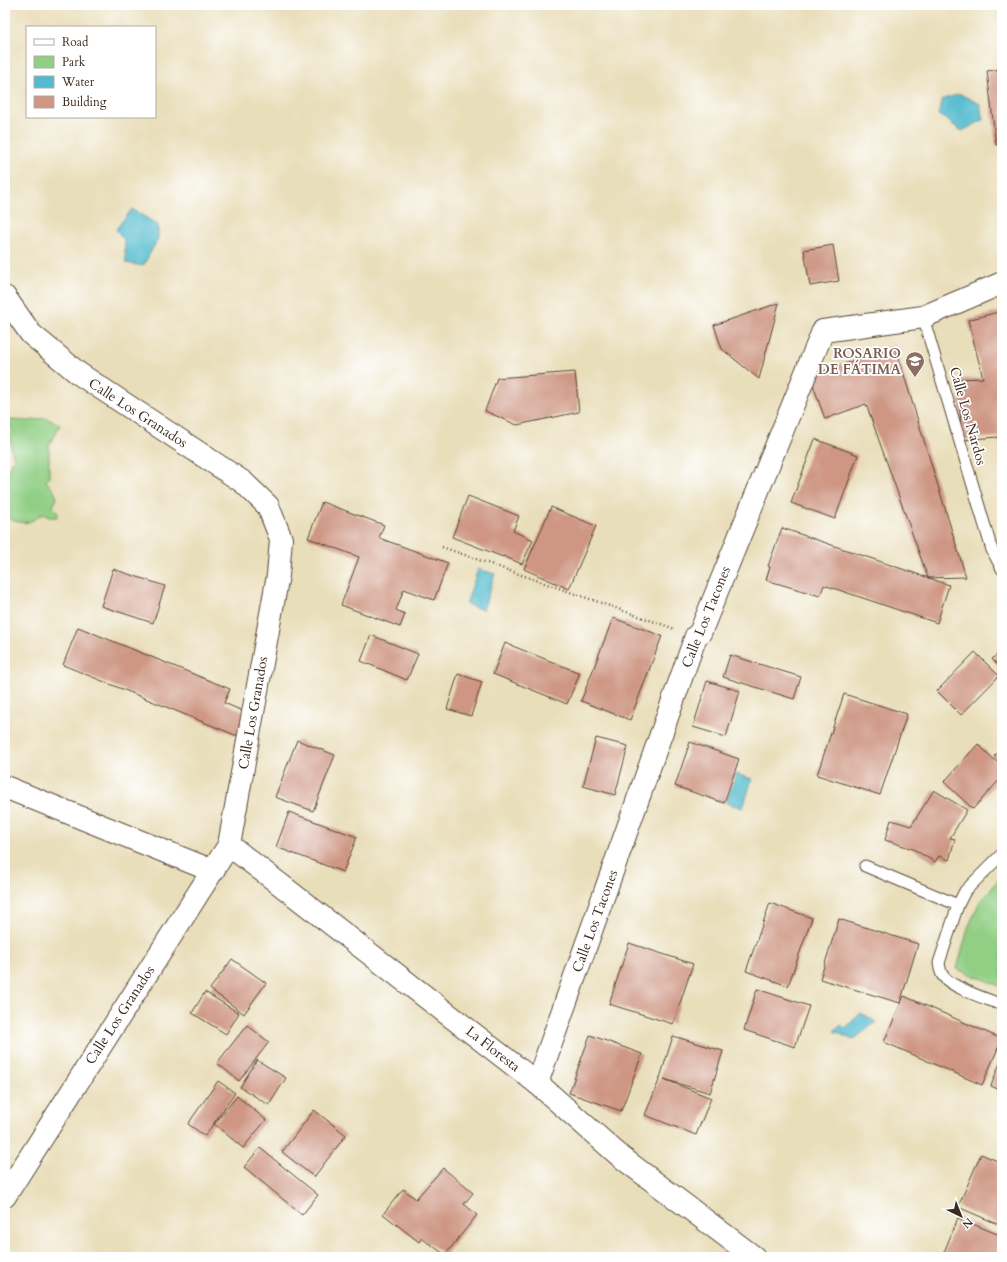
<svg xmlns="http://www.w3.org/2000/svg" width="1007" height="1262" font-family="Cardo,serif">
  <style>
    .green { fill: #91cf85; stroke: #667c52 }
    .water { fill: #52bbce; stroke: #467276 }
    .building { fill: #ce9683 }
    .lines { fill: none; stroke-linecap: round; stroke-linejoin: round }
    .lane-casing { stroke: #554535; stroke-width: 13 }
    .street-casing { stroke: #554535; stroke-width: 24 }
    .path { stroke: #554535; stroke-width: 2.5; stroke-dasharray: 1 3; stroke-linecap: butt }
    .lane { stroke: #fff; stroke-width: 11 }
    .street { stroke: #fff; stroke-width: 22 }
    .labels { text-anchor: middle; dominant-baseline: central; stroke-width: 3.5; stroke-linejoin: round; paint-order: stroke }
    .education-label { font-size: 14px; font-weight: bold; fill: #785e54; stroke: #fff; text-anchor: end }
    .street-label { font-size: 14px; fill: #3b2a1e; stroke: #fff }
  </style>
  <rect width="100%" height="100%" fill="#fff"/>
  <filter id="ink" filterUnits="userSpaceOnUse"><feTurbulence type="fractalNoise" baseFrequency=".025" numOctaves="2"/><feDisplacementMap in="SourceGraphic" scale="8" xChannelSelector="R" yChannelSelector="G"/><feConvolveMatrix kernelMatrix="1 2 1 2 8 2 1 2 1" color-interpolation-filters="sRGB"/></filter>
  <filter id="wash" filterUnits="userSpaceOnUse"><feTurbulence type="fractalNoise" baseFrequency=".012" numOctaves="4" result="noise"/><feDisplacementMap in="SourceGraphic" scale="16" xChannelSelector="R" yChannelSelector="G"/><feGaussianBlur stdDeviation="0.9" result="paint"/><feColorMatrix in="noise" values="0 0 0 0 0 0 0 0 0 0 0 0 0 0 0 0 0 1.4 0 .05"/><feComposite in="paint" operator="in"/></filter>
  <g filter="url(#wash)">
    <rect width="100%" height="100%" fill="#e9deba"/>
    <g class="green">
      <path d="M46 418 60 425 49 445V476L46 481 54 491 57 498 53 507 58 512 57 517H49L42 514C27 526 21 524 5 517V473L10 466 14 458 11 448 10 420 28 421Z"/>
      <path d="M1002 875V987L957 969 968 928 979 903Z"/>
    </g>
    <g class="water">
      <path d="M960 94 980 104 983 120 962 131 938 114 943 99Z"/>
      <path d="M132 209 158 225V239L143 266 126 263 124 240 116 229Z"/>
      <path d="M478 569 495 574 483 610 466 604Z"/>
      <path d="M736 774 752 779 743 808 726 803Z"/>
      <path d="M861 1013 876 1022 853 1040 834 1031 841 1025 845 1028Z"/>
    </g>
    <g id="blocks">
      <g class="building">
        <path d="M1002 69V144L996 145 987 71Z"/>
        <path d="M833 245 839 281 810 286 804 250Z"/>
        <path d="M779 303 759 379 722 349 714 325Z"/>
        <path d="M1002 311V451H1001L998 437 962 440 958 379 983 378 968 320Z"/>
        <path d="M895 346 966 577 928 578 866 404 825 419 810 376Z"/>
        <path d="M575 372 579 412 517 425 485 411 497 378Z"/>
        <path d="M815 439 858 455 835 519 791 503Z"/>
        <path d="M468 496 519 516 513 531 533 540 522 564 503 556V557L452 537Z"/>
        <path d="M322 502 384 525 379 538 448 563 434 600 404 589 396 610 405 614 400 627 341 605 359 557 308 538Z"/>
        <path d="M551 507 596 526 569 589 524 569Z"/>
        <path d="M782 528 949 585 937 623 824 585 820 596 766 580 770 567 768 566Z"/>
        <path d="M113 569 165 586 153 623 101 606Z"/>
        <path d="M613 618 662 636 630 720 581 701Z"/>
        <path d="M78 627 230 689 224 703 250 714 240 737 63 665Z"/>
        <path d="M371 635 418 654 407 680 361 661Z"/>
        <path d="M505 643 580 673 567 704 493 674Z"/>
        <path d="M1002 650V670L992 659Z"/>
        <path d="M975 652 999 676 961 715 937 691Z"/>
        <path d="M730 655 801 677 794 699 723 677Z"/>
        <path d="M458 674 482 682 471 716 447 709Z"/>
        <path d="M707 681 740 691 726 737 693 727Z"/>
        <path d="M844 694 907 714 880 795 817 775Z"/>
        <path d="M596 738 628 746 615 795 583 786Z"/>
        <path d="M297 740 335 755 313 811 275 797Z"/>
        <path d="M690 742 739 759 724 803 675 786Z"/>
        <path d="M978 744 1002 767V777L973 809 944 782Z"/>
        <path d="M1002 749V765L994 756Z"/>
        <path d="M934 790 967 810 950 838 955 839 949 860 939 856 935 862 913 849 885 840 891 820 911 826Z"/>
        <path d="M289 812 357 837 343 872 276 847Z"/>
        <path d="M770 903 812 918 788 986 746 971Z"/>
        <path d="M839 919 918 944 900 1003 820 979Z"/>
        <path d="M629 943 693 964 673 1024 609 1004Z"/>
        <path d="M232 959 266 983 244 1014 210 989Z"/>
        <path d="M757 989 809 1006 795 1047 744 1030Z"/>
        <path d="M205 992 239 1013 226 1034 192 1013Z"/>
        <path d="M904 996 1002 1039 982 1085 884 1042Z"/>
        <path d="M247 1025 269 1042 239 1081 217 1063Z"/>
        <path d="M590 1035 642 1054 621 1111 569 1093Z"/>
        <path d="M673 1036 723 1051 710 1093 664 1079 711 1098 696 1135 645 1115 660 1078Z"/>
        <path d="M1002 1058V1091L991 1086Z"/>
        <path d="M257 1060 286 1078 269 1105 240 1087Z"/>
        <path d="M218 1081 235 1093 205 1136 188 1124Z"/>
        <path d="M237 1096 266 1120 243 1148 214 1124Z"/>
        <path d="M314 1110 346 1135 314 1177 282 1152Z"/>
        <path d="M260 1148 318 1195 302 1215 244 1167Z"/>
        <path d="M981 1154 1002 1163V1226L958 1207Z"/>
        <path d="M443 1168 473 1193 464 1204 477 1215 445 1255 429 1243V1244L422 1238 419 1242 383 1214 403 1189 416 1199Z"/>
        <path d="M958 1218 1002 1236V1257H942Z"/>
      </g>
    </g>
  </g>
  <g filter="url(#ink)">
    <use href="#blocks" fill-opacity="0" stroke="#554535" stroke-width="1"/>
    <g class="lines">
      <g class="lane-casing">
        <g id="lane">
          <path d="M923 317 992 550 1002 569"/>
          <path d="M865 866 958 905 939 963C940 968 940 972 943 976 952 988 987 999 1002 1005"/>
          <path d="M958 905 965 891 1002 854"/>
        </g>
      </g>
      <g class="street-casing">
        <g id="street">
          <path d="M5 297 31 334 78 373 243 482 268 506 281 539 278 575 229 845 5 1196"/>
          <path d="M5 787 213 871"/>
          <path d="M229 845 537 1083 621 1157 754 1257"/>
          <path d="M537 1083 696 636 700 633 823 331 923 317 1002 283"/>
        </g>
      </g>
      <path class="path" d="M442 547 675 629"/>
      <use href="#lane" class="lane"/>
      <use href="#street" class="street"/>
    </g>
  </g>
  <defs>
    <g id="school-pin" transform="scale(1)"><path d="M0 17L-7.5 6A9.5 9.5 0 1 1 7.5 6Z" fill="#8d6e63" stroke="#fff"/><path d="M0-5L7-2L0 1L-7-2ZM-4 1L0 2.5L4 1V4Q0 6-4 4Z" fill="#fff"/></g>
  </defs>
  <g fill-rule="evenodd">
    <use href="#school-pin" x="915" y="361"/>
  </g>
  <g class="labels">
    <g class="education-label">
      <text x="901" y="353">ROSARIO<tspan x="901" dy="16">DE FÁTIMA</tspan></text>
    </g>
    <g class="street-label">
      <text transform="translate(138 413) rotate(33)">Calle Los Granados</text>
      <text transform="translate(968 416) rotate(74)">Calle Los Nardos</text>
      <text transform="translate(706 617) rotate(-68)">Calle Los Tacones</text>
      <text transform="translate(253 713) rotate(-80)">Calle Los Granados</text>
      <text transform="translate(595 921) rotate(-70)">Calle Los Tacones</text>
      <text transform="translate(120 1015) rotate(-57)">Calle Los Granados</text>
      <text transform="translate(493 1049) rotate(38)">La Floresta</text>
    </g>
  </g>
  <rect width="1007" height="1262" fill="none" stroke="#fff" stroke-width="20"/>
  <rect x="26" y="26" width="130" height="92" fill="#ffffff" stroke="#b1aaa5"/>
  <rect x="34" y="39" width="20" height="6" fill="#ffffff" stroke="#b1aaa5"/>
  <text x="62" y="46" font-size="12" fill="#3b2a1e">Road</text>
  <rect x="34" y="56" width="20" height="12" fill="#91cf85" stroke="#b1aaa5"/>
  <text x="62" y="66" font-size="12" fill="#3b2a1e">Park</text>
  <rect x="34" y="76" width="20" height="12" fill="#52bbce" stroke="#b1aaa5"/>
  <text x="62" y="86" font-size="12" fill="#3b2a1e">Water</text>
  <rect x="34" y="96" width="20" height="12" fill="#ce9683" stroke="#b1aaa5"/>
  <text x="62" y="106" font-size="12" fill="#3b2a1e">Building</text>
  <g transform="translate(961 1216) rotate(137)" stroke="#ffffff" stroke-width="3" paint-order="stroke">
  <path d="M0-3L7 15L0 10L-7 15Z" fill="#3b2a1e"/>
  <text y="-6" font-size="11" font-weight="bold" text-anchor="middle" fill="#3b2a1e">N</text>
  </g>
</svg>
